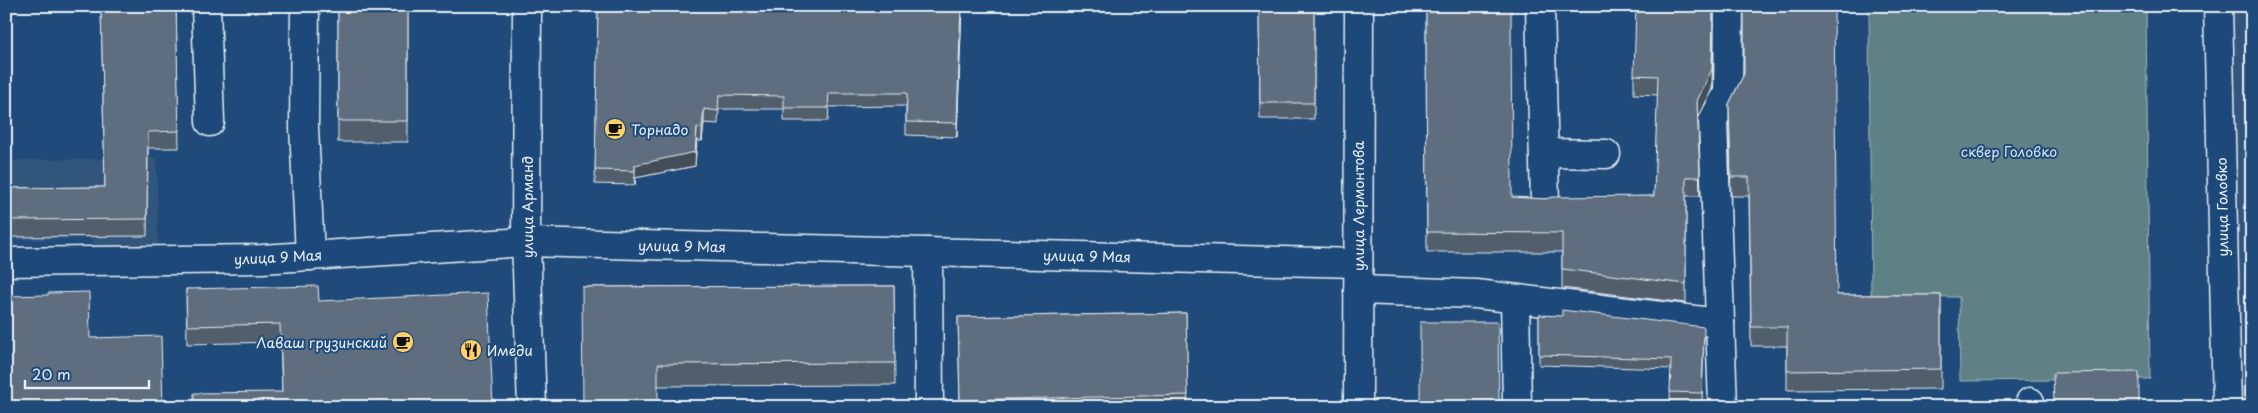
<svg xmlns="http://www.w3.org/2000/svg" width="2258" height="413" font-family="'Playpen Sans',sans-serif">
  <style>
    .built { fill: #32557b }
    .green { fill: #5e8186; stroke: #a3b9bf }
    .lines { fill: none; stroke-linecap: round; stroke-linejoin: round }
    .minor-casing { stroke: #e8f1f8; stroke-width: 31 }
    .minor { stroke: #1f4a7a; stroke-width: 28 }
    .wall { fill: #515f6c; stroke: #e8f1f8 }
    .shaded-wall { fill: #424d58; stroke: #e8f1f8 }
    .building { fill: #5e6e7e; stroke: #e8f1f8 }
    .labels { text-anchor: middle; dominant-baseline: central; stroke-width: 4; stroke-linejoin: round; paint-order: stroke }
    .poi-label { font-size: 14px; fill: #e8f1f8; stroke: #1f4a7a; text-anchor: start }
    .park-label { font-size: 14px; fill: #d3e0e7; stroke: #1f4a7a }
    .street-label { font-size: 14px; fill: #e8f1f8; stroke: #1f4a7a }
  </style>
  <rect width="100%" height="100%" fill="#1f4a7a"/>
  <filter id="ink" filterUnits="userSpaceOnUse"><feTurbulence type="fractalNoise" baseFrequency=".02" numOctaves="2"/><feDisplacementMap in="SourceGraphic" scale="10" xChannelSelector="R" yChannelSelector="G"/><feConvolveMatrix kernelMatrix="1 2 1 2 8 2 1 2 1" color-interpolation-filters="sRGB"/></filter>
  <g filter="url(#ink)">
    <g class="built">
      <path d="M2218 6H2252V407H2227Z"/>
      <path d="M157 158 158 248 115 249 114 246H93V239L6 240V160Z"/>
    </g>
    <path class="green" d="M1869 6H2146L2150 379 1960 381 1959 297H1871Z"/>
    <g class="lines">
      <g class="minor-casing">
        <g id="minor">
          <path d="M206 6 210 122"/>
          <path d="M305 6 304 127 310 256"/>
          <path d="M527 6 526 242 532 407"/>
          <path d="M1540 6 1545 203"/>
          <path d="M2218 6 2227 407"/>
          <path d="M1544 153 1606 154"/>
          <path d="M928 252 929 407"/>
          <path d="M6 262 262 259 526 242 1358 263"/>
          <path d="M1358 290 1476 294 1720 323"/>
          <path d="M1515 299 1517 407"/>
          <path d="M2030 402 2031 407"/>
          <path d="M1358 407 1359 6"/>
          <path d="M1723 407 1713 120 1728 93 1729 6"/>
        </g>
      </g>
      <use href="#minor" class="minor"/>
    </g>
    <g class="wall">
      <path d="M101 6H176L179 148H148L147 236 6 237V188L105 187Z"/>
      <rect x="338" y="6" width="70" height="136"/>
      <path d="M598 6H782V8H886V6H962L957 137 906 135V106L829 107 828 121H784V109H719L718 124 704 123 702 141H697L695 166 635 178V185L595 184Z"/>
      <path d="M1259 6H1314V119H1260Z"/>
      <path d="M1426 6 1512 197 1545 199 1654 196 1658 95 1634 94V75L1713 6 1712 89 1698 119 1700 196H1686V303L1562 288V252H1427Z"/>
      <path d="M1744 74 1837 295H1941V389L1787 390V346H1751L1749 196H1731L1729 124V104Z"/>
      <path d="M894 286 895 385 658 386 582 287Z"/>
      <path d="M186 289 319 301 493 407 282 392 280 342 187 344Z"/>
      <path d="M1186 313 1188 407H960L958 317Z"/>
      <path d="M1539 315 1704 337 1702 403 1670 401 1671 369 1539 365Z"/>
    </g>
    <g class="shaded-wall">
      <path d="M961 6H962L957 137V123Z"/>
      <path d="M1713 6 1712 89 1697 121V101Z"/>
      <path d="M704 109V123L702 141V128Z"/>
      <path d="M697 128 695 166 635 178V185V165Z"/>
    </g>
    <g class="building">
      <path d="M101 6H176L179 131 148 132 147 219 6 220V188L105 187Z"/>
      <rect x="338" y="6" width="70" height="115"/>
      <path d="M598 6H782V8H886V6H961L957 123 906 122 907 93H829L828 108H784V96L719 95 718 111 704 109 702 128H697L695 152 635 165V171L595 170Z"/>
      <path d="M1259 6H1314V103H1260Z"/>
      <path d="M1426 6H1511L1512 197 1545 199 1553 197 1654 196 1658 76 1634 75 1636 6H1713L1712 69 1697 101 1700 177H1686V284L1562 269V233L1427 232Z"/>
      <path d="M1744 6H1834L1837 295H1941V369L1787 371V327H1751L1749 177H1731L1729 104 1744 74Z"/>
      <path d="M318 286 319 301 488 293 493 407H194V393L282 392 280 324 187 326 186 289Z"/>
      <path d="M894 286 895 363 658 364V407H583L582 287Z"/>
      <path d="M89 292 90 338 161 336 163 407H6V296L48 295V293Z"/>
      <path d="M1562 310 1704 327 1702 393 1670 392 1671 359 1539 355V315L1562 316Z"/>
      <path d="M1186 313 1188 395 960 400 958 317Z"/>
      <path d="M1420 322H1498L1499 407H1420Z"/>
      <path d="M2139 372V407H2054L2053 373Z"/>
    </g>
  </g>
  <defs>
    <g id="cafe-disc" transform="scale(1.125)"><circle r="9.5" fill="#ffd166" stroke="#1f4a7a"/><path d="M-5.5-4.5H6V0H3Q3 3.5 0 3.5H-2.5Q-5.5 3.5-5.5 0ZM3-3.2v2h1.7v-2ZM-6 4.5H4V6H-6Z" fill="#111"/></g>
    <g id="restaurant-disc" transform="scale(1.125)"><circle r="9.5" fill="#ffd166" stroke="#1f4a7a"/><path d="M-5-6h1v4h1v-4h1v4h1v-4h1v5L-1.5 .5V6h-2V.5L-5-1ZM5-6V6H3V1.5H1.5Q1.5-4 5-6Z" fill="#111"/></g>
  </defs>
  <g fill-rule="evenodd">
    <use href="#cafe-disc" x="615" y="129"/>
    <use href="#cafe-disc" x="403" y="342"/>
    <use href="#restaurant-disc" x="471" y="350"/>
  </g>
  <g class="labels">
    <g class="poi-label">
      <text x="631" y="129">Торнадо</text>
      <text x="387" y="342" text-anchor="end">Лаваш грузинский</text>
      <text x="487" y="350">Имеди</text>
    </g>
    <g class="park-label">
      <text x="2009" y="151">сквер Головко</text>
    </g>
    <g class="street-label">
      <text transform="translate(1358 206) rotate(-90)">улица Лермонтова</text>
      <text transform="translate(527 207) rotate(-90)">улица Арманд</text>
      <text transform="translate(2222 207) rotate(-91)">улица Головко</text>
      <text transform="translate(682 246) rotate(1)">улица 9 Мая</text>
      <text transform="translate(1087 256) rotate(1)">улица 9 Мая</text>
      <text transform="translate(278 257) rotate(-3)">улица 9 Мая</text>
    </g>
  </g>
  <rect width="2258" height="413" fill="none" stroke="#1f4a7a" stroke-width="25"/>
  <rect x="12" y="12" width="2233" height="388" fill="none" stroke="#e8f1f8" stroke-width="2" filter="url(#ink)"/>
  <path d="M25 380v8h124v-8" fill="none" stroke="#e8f1f8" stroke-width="2.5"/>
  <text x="32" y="380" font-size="15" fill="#e8f1f8" stroke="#1f4a7a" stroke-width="4" paint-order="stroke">20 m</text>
</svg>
